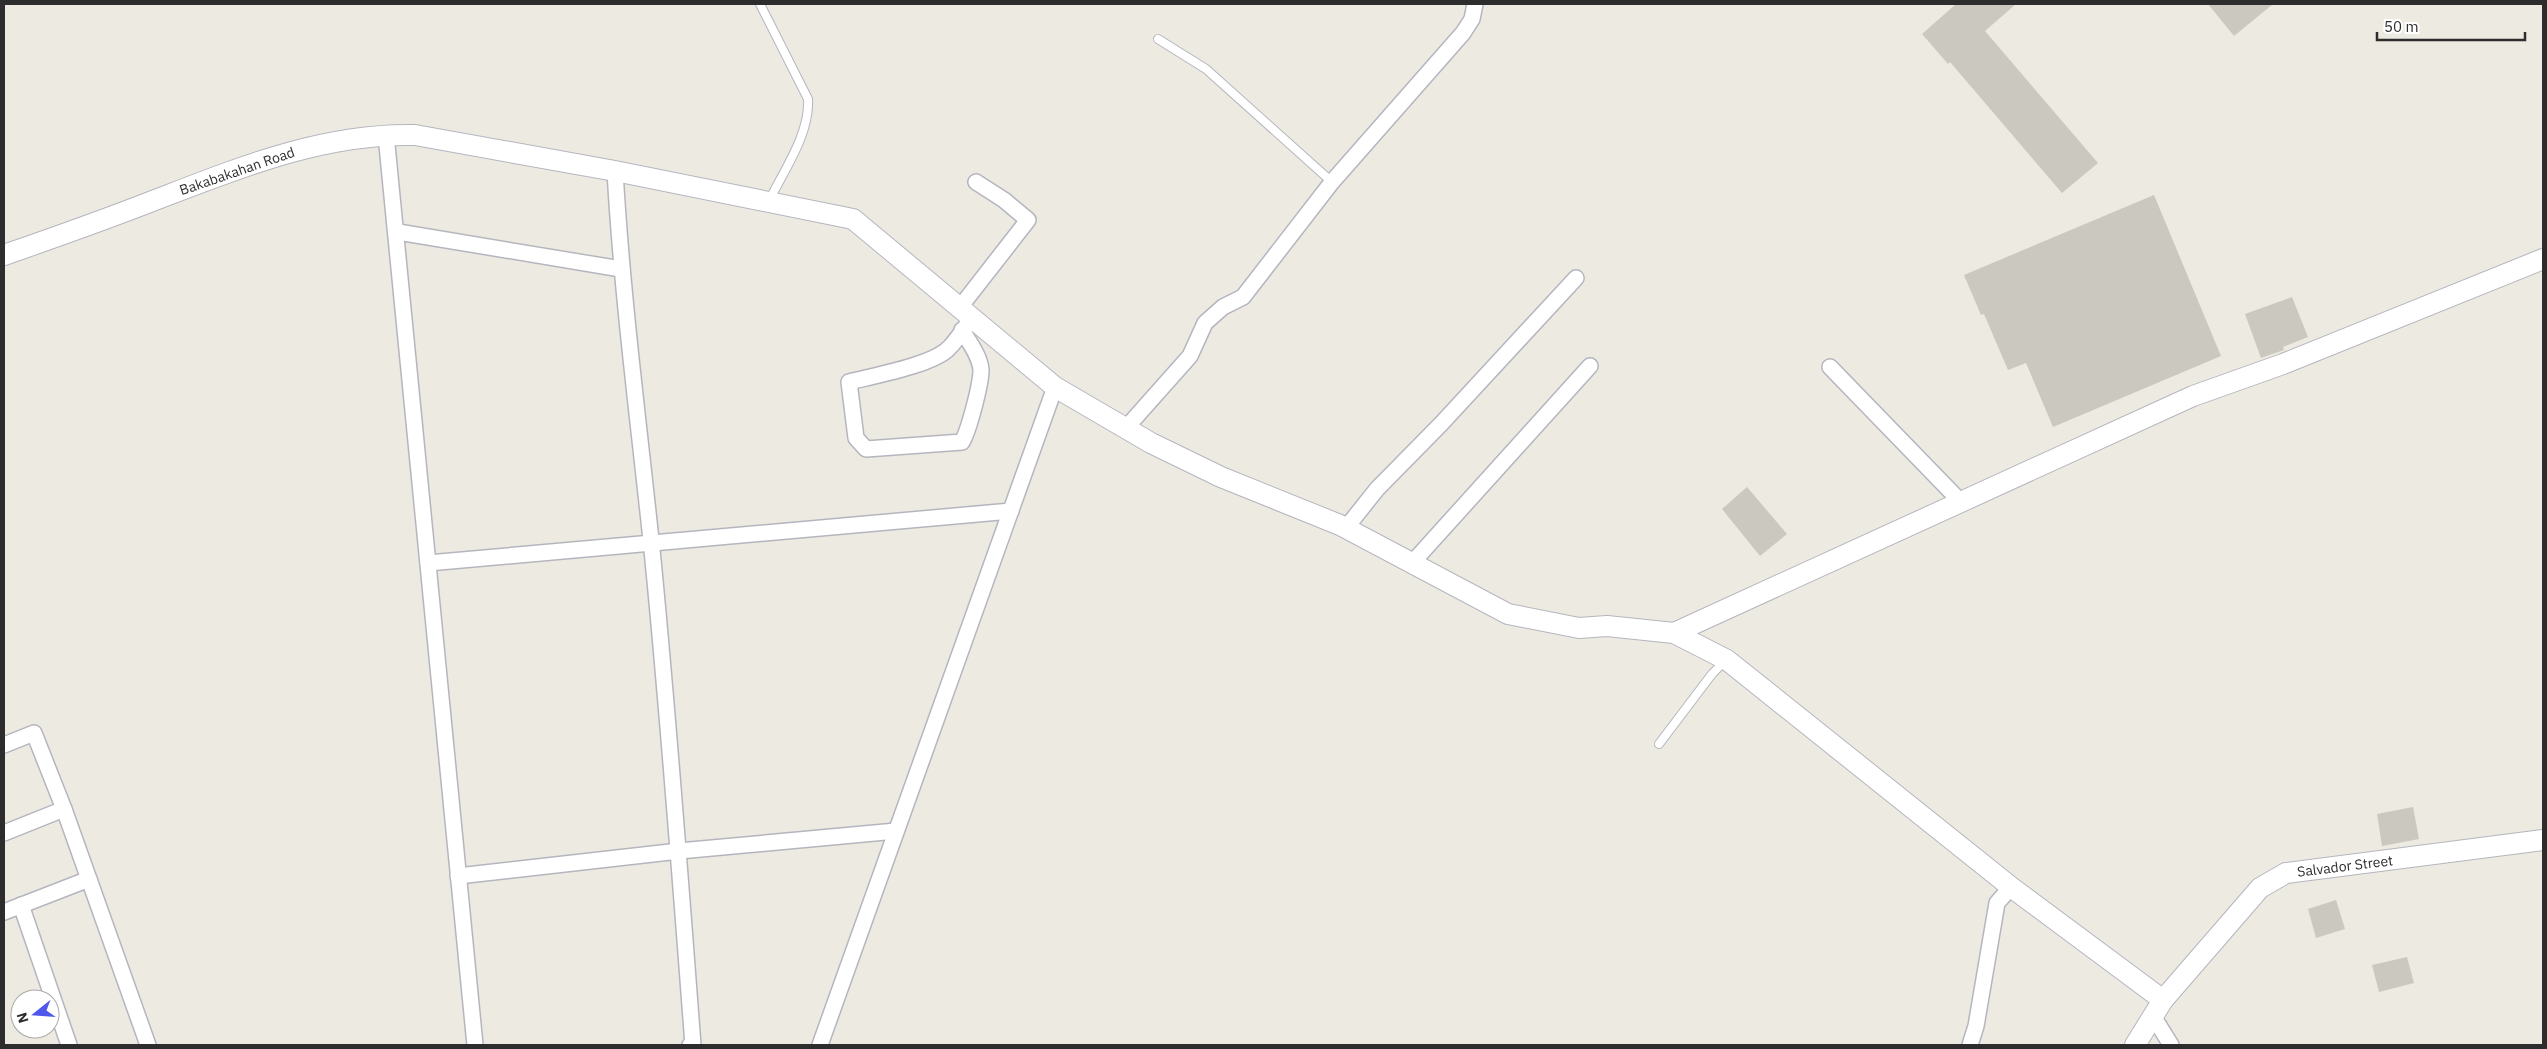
<svg xmlns="http://www.w3.org/2000/svg" width="2547" height="1049" font-family="'IBM Plex Sans',sans-serif">
  <style>
    .building { fill: #cac8bf }
    .lines { fill: none; stroke-linecap: round; stroke-linejoin: round }
    .service-casing { stroke: #b5b5bf; stroke-width: 10 }
    .minor-casing { stroke: #b5b5bf; stroke-width: 18 }
    .tertiary-casing { stroke: #b5b5bf; stroke-width: 22 }
    .service { stroke: #fff; stroke-width: 8 }
    .minor { stroke: #fff; stroke-width: 15 }
    .tertiary { stroke: #fff; stroke-width: 20 }
    .labels { text-anchor: middle; dominant-baseline: central; stroke-width: 4.5; stroke-linejoin: round; paint-order: stroke }
    .street-label { font-size: 14px; fill: #2d2d2d; stroke: #fff }
  </style>
  <rect width="100%" height="100%" fill="#edeae1"/>
  <g class="building">
    <path d="M1956 4H2016L1985 31 2098 163 2062 193 1950 62 1948 64 1922 34Z"/>
    <path d="M2208 4H2273L2234 36Z"/>
    <path d="M2154 195 2221 356 2053 427 2026 363 2008 370 1984 314 1981 315 1964 275Z"/>
    <path d="M2292 297 2308 337 2283 347 2284 350 2261 358 2245 314Z"/>
    <path d="M1747 487 1787 534 1760 556 1722 509Z"/>
    <path d="M2413 807 2419 839 2382 846 2377 814Z"/>
    <path d="M2336 900 2345 929 2316 938 2308 909Z"/>
    <path d="M2407 957 2414 983 2379 992 2372 965Z"/>
  </g>
  <g class="lines">
    <g class="service-casing">
      <g id="service">
        <path d="M760 4 808 99C810 134 784 170 769 201"/>
        <path d="M1158 39 1206 69 1332 182"/>
        <path d="M1659 744 1712 674 1725 661"/>
      </g>
    </g>
    <g class="minor-casing">
      <g id="minor">
        <path d="M386 135 475 1045"/>
        <path d="M615 171C622 295 638 417 651 540 668 708 680 876 693 1045H690"/>
        <path d="M398 232 621 269"/>
        <path d="M961 306 1028 220 1004 200 976 182"/>
        <path d="M962 330C969 342 980 356 981 370 981 384 969 430 962 442L866 449 856 438 849 382C873 376 933 365 949 348 958 339 965 327 972 317"/>
        <path d="M1830 367 1960 501"/>
        <path d="M1126 428 1190 356 1205 323 1223 307 1243 297 1332 182 1463 33 1472 19 1475 4"/>
        <path d="M1346 528 1377 489 1441 424 1576 278"/>
        <path d="M1413 562 1590 366"/>
        <path d="M428 563 1011 511"/>
        <path d="M4 745 34 733 64 809 148 1045"/>
        <path d="M4 833 64 809"/>
        <path d="M458 876 679 851 896 831"/>
        <path d="M21 905 69 1045"/>
        <path d="M4 912 89 879"/>
        <path d="M2153 1016 2171 1045"/>
        <path d="M820 1045 1055 387"/>
        <path d="M1970 1045 1976 1026 1997 903 2011 887"/>
      </g>
    </g>
    <g class="tertiary-casing">
      <g id="tertiary">
        <path d="M4 255C53 238 101 221 150 202 236 169 321 133 415 135L615 171 853 219 1055 387 1151 443 1221 477 1340 525 1508 614 1579 628 1607 626 1674 633 1727 660 2011 887 2163 1000"/>
        <path d="M1674 633 2193 396 2283 364 2543 259"/>
        <path d="M2135 1045 2163 1000 2260 888 2286 873 2543 840"/>
      </g>
    </g>
    <use href="#service" class="service"/>
    <use href="#minor" class="minor"/>
    <use href="#tertiary" class="tertiary"/>
  </g>
  <g class="labels">
    <g class="street-label">
      <text transform="translate(237 171) rotate(-19)">Bakabakahan Road</text>
      <text transform="translate(2345 866) rotate(-7)">Salvador Street</text>
    </g>
  </g>
  <rect width="2547" height="1049" fill="none" stroke="#2d2d2d" stroke-width="10"/>
  <g transform="translate(35 1014) rotate(253)"><circle r="24" fill="#ffffff" stroke="#ababab"/>
  <path d="M0-4L9 19L0 12L-9 19Z" fill="#5057ec"/>
  <text y="-8" font-size="14" font-weight="bold" text-anchor="middle" fill="#2d2d2d">N</text>
  </g>
  <path d="M2377 32v8h148v-8" fill="none" stroke="#2d2d2d" stroke-width="2.5"/>
  <text x="2384" y="32" font-size="15" fill="#2d2d2d" stroke="#ffffff" stroke-width="4" paint-order="stroke">50 m</text>
</svg>
